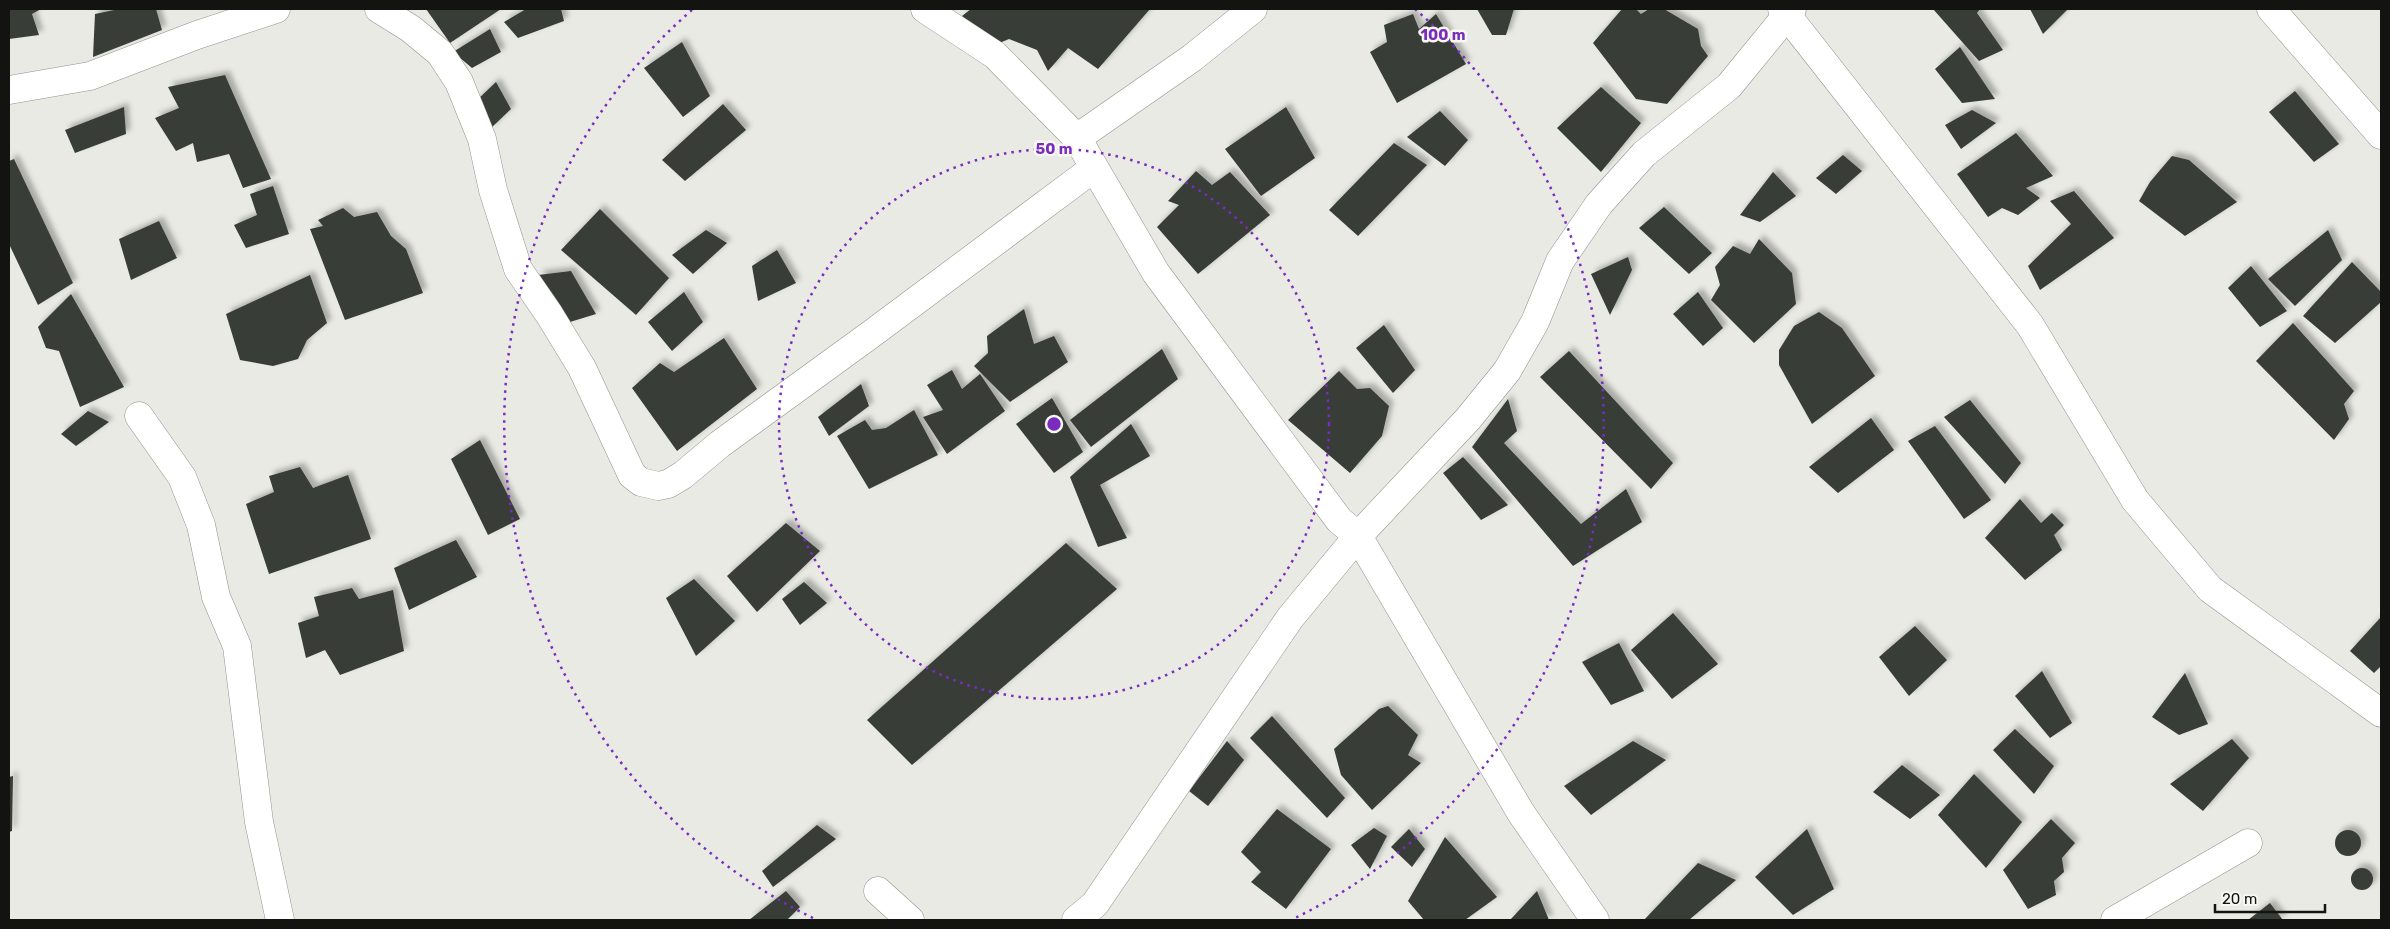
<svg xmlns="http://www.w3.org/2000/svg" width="2390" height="929" font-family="Rubik,sans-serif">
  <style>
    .building { fill: #393c38; filter: url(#shadow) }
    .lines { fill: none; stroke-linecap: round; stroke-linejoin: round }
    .minor-casing { stroke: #92928d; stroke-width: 29 }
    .minor { stroke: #fff; stroke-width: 28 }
    .ring { fill: none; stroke: #7b2cbf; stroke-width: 2.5; stroke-dasharray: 2.5 5 }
    .centre { fill: #7b2cbf; stroke: #f7f8f1; stroke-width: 2.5 }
    .ring-label { font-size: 15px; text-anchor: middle; font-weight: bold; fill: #7b2cbf; stroke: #f7f8f1; stroke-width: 5; stroke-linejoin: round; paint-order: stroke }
  </style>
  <defs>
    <filter id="shadow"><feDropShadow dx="4.5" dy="-4.5" stdDeviation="2.5" flood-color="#0004"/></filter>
  </defs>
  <rect width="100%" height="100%" fill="#eaeae4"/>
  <g class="building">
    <path d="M9 9H41L32 14 39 35 9 39Z"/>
    <path d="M119 9H156L162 30 93 57 95 14Z"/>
    <path d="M426 9H501L450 43Z"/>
    <path d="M526 9H561L564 21 518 38 504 22Z"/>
    <path d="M971 9H1150L1098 69 1068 48 1048 71 1037 50 1009 39 992 46 962 16Z"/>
    <path d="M1477 9H1514L1506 35H1492Z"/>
    <path d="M1622 9H1636L1641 14 1649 9H1664L1698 29 1701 46 1708 56 1667 104 1636 99 1593 43Z"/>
    <path d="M1933 9H1980L1977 13 2003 50 1979 61Z"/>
    <path d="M2030 9H2068L2043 34Z"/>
    <path d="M1413 14 1419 29 1436 14 1466 64 1397 103 1370 52 1387 42 1384 25Z"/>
    <path d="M490 29 501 52 472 68 453 52Z"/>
    <path d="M682 42 710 96 683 117 644 68Z"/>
    <path d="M1960 47 1995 99 1962 103 1935 69Z"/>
    <path d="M225 75 271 179 243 188 229 154 197 162 193 143 176 151 155 118 179 108 168 87Z"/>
    <path d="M496 82 511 109 490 129 475 102Z"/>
    <path d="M1601 87 1641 123 1601 172 1557 128Z"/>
    <path d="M2295 91 2339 144 2314 162 2269 112Z"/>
    <path d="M723 104 746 130 685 181 662 160Z"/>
    <path d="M124 107 126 134 75 153 65 130Z"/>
    <path d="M1286 107 1315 158 1261 196 1225 149Z"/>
    <path d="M1972 110 1996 123 1961 149 1945 125Z"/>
    <path d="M1440 111 1468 140 1445 166 1407 137Z"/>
    <path d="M2016 133 2053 176 2026 188 2040 198 2018 215 2002 208 1988 217 1957 174Z"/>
    <path d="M1394 143 1427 165 1358 236 1329 210Z"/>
    <path d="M1843 155 1862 171 1836 194 1816 178Z"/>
    <path d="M2172 156 2189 160 2237 202 2185 236 2139 201 2150 182Z"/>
    <path d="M14 159 73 283 38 305 9 244V161Z"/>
    <path d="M1196 171 1212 185 1230 172 1270 215 1198 274 1157 227 1179 205 1168 201Z"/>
    <path d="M1773 172 1796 196 1760 222 1740 215Z"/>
    <path d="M273 186 289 234 246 248 234 225 257 215 250 194Z"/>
    <path d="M2074 191 2114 238 2040 290 2028 266 2071 224 2050 201Z"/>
    <path d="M1664 207 1712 253 1689 274 1639 228Z"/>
    <path d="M343 208 354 217 377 212 391 236 406 249 423 293 345 320 310 229 323 226 318 220Z"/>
    <path d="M600 209 669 278 636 315 561 250Z"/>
    <path d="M159 221 177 258 131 280 119 239Z"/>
    <path d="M706 230 727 243 693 274 672 255Z"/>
    <path d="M2328 230 2342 260 2295 306 2268 279Z"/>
    <path d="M1759 239 1792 273 1796 304 1754 343 1711 300 1720 285 1715 267 1733 246 1750 254Z"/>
    <path d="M777 250 796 283 758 301 752 266Z"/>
    <path d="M1628 257 1632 270 1610 315 1591 274Z"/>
    <path d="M2352 262 2381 292V302L2335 343 2303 316Z"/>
    <path d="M2251 266 2287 311 2260 327 2228 288Z"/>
    <path d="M571 271 596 314 570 322 538 275Z"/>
    <path d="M310 275 327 323 307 340 298 359 273 366 240 360 226 314Z"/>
    <path d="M684 292 703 322 672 351 648 322Z"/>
    <path d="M1698 292 1723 328 1703 346 1673 314Z"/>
    <path d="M71 294 124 387 80 407 59 351 46 348 38 327Z"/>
    <path d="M1024 309 1034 344 1054 336 1068 362 1010 402 974 366 988 353 987 336Z"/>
    <path d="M1819 312 1842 328 1875 376 1812 424 1779 365V350L1794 326Z"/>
    <path d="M2293 323 2354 391 2344 404 2349 419 2334 440 2256 361Z"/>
    <path d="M1384 325 1415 370 1393 393 1356 348Z"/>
    <path d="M724 338 757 389 677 451 632 388 660 363 674 372Z"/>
    <path d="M1162 349 1178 379 1091 447 1070 420Z"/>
    <path d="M1569 351 1673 463 1651 489 1540 377Z"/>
    <path d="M952 370 962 389 980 374 1005 411 947 454 923 417 943 410 927 385Z"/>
    <path d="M1339 371 1357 389 1370 388 1389 406 1382 436 1350 473 1288 420Z"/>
    <path d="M861 384 869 406 829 436 818 417Z"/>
    <path d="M1052 398 1083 452 1054 473 1016 424Z"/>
    <path d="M1508 399 1517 431 1504 443 1581 524 1626 489 1642 522 1573 566 1472 447Z"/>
    <path d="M1970 400 2021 463 2005 484 1944 417Z"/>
    <path d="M914 410 938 455 869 489 837 436 865 420 872 430 886 428Z"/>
    <path d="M88 411 109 422 76 446 61 434Z"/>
    <path d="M1871 418 1894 450 1838 493 1809 467Z"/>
    <path d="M1131 424 1150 456 1100 485 1127 538 1098 547 1070 477Z"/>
    <path d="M1935 426 1991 500 1964 519 1908 441Z"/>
    <path d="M480 440 520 519 488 535 451 459Z"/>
    <path d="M1463 457 1508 505 1481 520 1443 473Z"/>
    <path d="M300 467 313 488 348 475 371 539 269 574 246 504 274 492 269 476Z"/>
    <path d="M2020 499 2041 523 2052 513 2064 525 2054 535 2062 550 2025 580 1985 538Z"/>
    <path d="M786 523 820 551 757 612 727 576Z"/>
    <path d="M456 540 477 577 409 610 394 568Z"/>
    <path d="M1066 543 1117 589 912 765 867 720Z"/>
    <path d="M694 579 735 621 696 656 666 598Z"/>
    <path d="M804 582 827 603 800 625 782 599Z"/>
    <path d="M352 588 359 599 393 590 404 651 340 675 325 650 306 658 298 623 319 616 314 597Z"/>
    <path d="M1673 613 1718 664 1672 699 1631 650Z"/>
    <path d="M2381 617V666L2374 673 2350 651Z"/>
    <path d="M1915 626 1947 660 1909 696 1879 657Z"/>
    <path d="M1619 643 1644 691 1611 705 1582 662Z"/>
    <path d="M2042 671 2072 723 2050 738 2015 696Z"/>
    <path d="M2185 673 2208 724 2179 735 2152 717Z"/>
    <path d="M1388 706 1418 735 1408 755 1421 763 1372 810 1341 775 1334 749 1379 709Z"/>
    <path d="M1272 716 1345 798 1327 818 1250 738Z"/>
    <path d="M2015 729 2054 766 2034 794 1993 750Z"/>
    <path d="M2232 739 2249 758 2203 811 2170 784Z"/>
    <path d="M1227 741 1244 760 1208 806 1189 791Z"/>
    <path d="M1633 741 1666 760 1591 815 1564 786Z"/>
    <path d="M1902 765 1940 795 1910 819 1873 792Z"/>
    <path d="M1974 774 2022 822 1986 868 1938 815Z"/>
    <path d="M13 776 12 831 9 832V777Z"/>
    <path d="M1277 809 1331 849 1286 909 1251 882 1261 872 1241 852Z"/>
    <path d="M2051 819 2075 843 2062 858 2064 872 2054 881 2056 895 2028 909 2003 870Z"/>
    <path d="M817 825 836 839 773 887 762 871Z"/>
    <path d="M1374 828 1387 836 1370 869 1351 845Z"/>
    <path d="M1409 829 1425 849 1412 867 1391 847Z"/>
    <path d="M1807 829 1834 889 1793 915 1755 877Z"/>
    <circle cx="2348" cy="843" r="13"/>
    <path d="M1445 837 1497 897 1465 920H1424L1408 901Z"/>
    <path d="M1698 863 1736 880 1689 920H1644Z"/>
    <circle cx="2362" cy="879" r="11"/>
    <path d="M786 891 800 907 787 920H749Z"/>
    <path d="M1537 891 1549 920H1510Z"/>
    <path d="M2270 903 2283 920H2248Z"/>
  </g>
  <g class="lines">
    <g class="minor-casing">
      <g id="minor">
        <path d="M379 9 411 29 440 53 459 82 482 139 493 190 518 269 549 314 582 368 632 475 641 482 658 486 668 484 683 475 720 444 870 335 1094 168"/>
        <path d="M925 9 995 55 1077 138 1156 273 1339 520 1358 536 1521 813 1595 920"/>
        <path d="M1782 9 2030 325 2135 500 2210 589 2381 713"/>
        <path d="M2271 9 2381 135"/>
        <path d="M9 90 90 76 197 35 276 9"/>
        <path d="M1077 138 1192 58 1253 9"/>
        <path d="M139 416 182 477 201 525 216 597 237 646 259 822 280 920"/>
        <path d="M878 891 910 920"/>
        <path d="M1076 920 1095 904 1290 618 1358 536 1468 419 1507 371 1535 322 1560 261 1599 204 1644 154 1729 86 1792 9"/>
        <path d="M2115 920 2248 843"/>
      </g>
    </g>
    <use href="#minor" class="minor"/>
  </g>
  <g class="ring">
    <circle cx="1054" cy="424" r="275"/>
    <path d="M813 918A550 550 0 0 1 693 9M1415 9A550 550 0 0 1 1295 918"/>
  </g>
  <circle cx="1054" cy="424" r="8" class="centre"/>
  <g class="ring-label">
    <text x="1443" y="40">100 m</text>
    <text x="1054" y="154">50 m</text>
  </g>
  <rect width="2390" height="929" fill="none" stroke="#131311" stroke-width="20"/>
  <path d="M2215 904v8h110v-8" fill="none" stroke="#131311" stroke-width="2.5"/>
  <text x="2222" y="904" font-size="15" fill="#131311" stroke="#f7f8f1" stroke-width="4" paint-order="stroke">20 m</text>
</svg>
